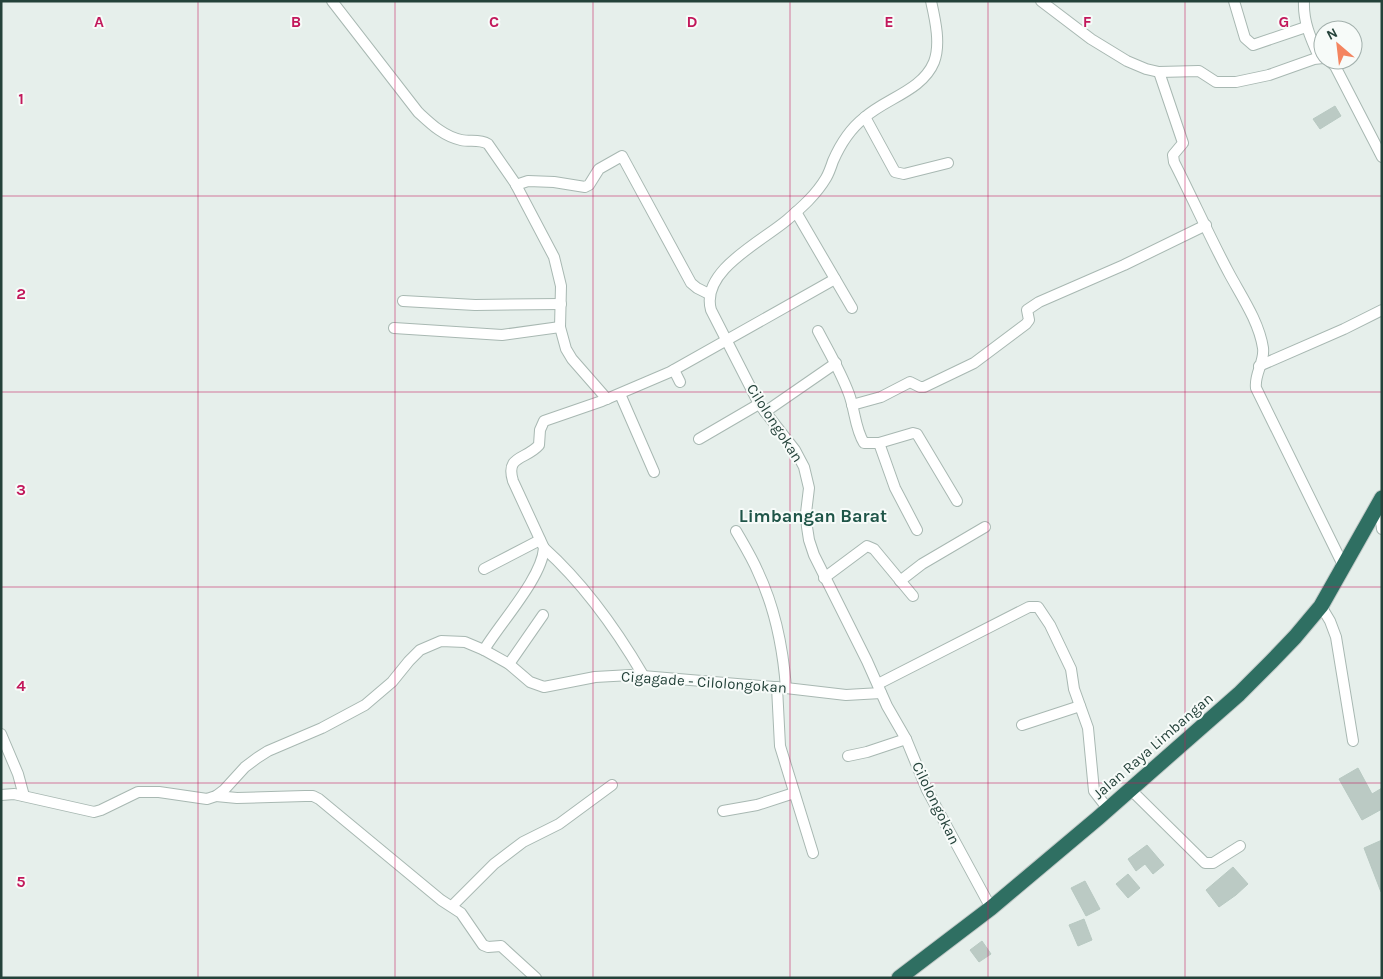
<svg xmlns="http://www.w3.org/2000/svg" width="1383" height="979" font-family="Karla,sans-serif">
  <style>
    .building { fill: #bbcac4; stroke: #b8c9c2 }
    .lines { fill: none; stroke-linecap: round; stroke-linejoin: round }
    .street-casing { stroke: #a8b8b2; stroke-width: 12 }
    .highway-casing { stroke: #c2cac8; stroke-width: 17 }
    .street { stroke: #fff; stroke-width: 10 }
    .highway { stroke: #2f6f62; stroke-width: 15 }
    .grid { fill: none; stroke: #c2185b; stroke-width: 1; stroke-opacity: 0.55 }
    .labels { text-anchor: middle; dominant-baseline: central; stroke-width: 4; stroke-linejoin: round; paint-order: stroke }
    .street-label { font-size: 15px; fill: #24423a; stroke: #f7fbf9 }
    .quarter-label { font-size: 18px; font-weight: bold; fill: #1f5548; stroke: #f7fbf9 }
    .grid-label { font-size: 16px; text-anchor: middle; font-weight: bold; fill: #c2185b; stroke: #f7fbf9; stroke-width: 4; stroke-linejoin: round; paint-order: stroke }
  </style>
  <rect width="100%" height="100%" fill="#e6efeb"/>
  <g class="building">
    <path d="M1335 106 1341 116 1320 129 1313 119Z"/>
    <path d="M1358 768 1372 794 1382 788V809L1362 820 1339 779Z"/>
    <path d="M1382 840V892H1381L1364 848Z"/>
    <path d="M1147 845 1164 865 1153 874 1145 864 1136 871 1128 859Z"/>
    <path d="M1233 867 1248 884 1236 895 1219 907 1206 890Z"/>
    <path d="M1128 874 1140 888 1128 898 1116 884Z"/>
    <path d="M1085 881 1100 909 1086 916 1071 888Z"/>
    <path d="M1084 919 1092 940 1078 946 1069 925Z"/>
    <path d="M982 941 991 954 979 962 970 950Z"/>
  </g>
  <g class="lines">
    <g class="street-casing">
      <g id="street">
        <path d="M332 1 418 112C431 124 443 136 461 140 470 142 480 139 488 144L515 183 554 257 561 286 560 327 566 349 572 359 607 399"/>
        <path d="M931 1C935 19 941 44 934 62 922 91 886 98 864 118 850 129 840 145 833 161 831 167 829 173 826 178 816 195 801 208 787 220 761 242 700 271 711 310L759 404 795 450 804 467 809 488 806 513 807 527 809 540 814 555 867 661 887 706 906 739 927 790 991 908"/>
        <path d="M1041 1 1091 39 1127 61 1146 69 1159 72 1199 71 1216 82H1236L1269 75 1314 59 1323 58"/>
        <path d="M1234 1 1245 38 1253 45 1306 27"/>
        <path d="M1304 1C1303 22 1311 39 1319 57"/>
        <path d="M1328 60 1335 66 1382 157"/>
        <path d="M1159 72 1183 143 1173 155 1174 162C1193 199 1210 238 1230 275 1242 297 1259 322 1263 348 1265 362 1254 374 1256 388L1344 567"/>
        <path d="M865 117 895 172 904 174 948 163"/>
        <path d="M516 185 528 181 554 182 585 187 589 185 599 169 622 156 691 283 697 288 709 294"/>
        <path d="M796 212 852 308"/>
        <path d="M403 301 475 305 561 304"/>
        <path d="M394 328 502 335 560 327"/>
        <path d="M818 331C829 352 841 372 849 394 855 410 855 429 864 443H879L913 433 917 434 957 501"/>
        <path d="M1259 366 1344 329 1382 310"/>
        <path d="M674 370 680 382"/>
        <path d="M620 394 654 472"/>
        <path d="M852 405 881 397 910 382 920 387H924L974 363 1026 324 1029 320 1027 310 1039 302 1124 265 1206 225"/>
        <path d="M765 412 836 363"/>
        <path d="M699 439 759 404"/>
        <path d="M879 443 895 488 917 530"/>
        <path d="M1379 503 1382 529"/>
        <path d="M736 531C744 545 752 558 758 572 775 608 783 648 786 688"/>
        <path d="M544 548C584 584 616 629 643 675"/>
        <path d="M484 569 540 540"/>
        <path d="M824 578 867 546 874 549 913 596"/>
        <path d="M900 581 922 564 985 527"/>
        <path d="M1321 606 1330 621 1336 637 1353 741"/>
        <path d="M484 650C500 623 542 578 544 548L513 481C505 455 526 460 539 445L540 430 544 421 602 401 670 372 835 279"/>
        <path d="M509 664 543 615"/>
        <path d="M878 684 1029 607H1038L1050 625 1071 669 1074 689 1088 728 1094 791 1108 809"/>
        <path d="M777 687 780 746 813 853"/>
        <path d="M1022 725 1080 706"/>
        <path d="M1 734 18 774 24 796"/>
        <path d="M848 756 867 752 906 739"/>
        <path d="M1130 789 1205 863H1213L1240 846"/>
        <path d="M1 795 14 794 94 812 101 810 138 792H159L207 799 216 796 224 790 245 767 257 758 268 751 322 728 365 705 392 682 409 661 420 650 441 641 465 642 484 650 509 664 530 682 544 687 595 677 631 675 786 688 846 695 881 693"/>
        <path d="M216 796 237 798 305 796H313L319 799 441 900 461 913 483 945 488 947 501 946 536 978"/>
        <path d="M723 811 757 805 794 793"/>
        <path d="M452 906 494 864 523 842 559 824 612 785"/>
      </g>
    </g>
    <g class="highway-casing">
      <path id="highway" d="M899 978 991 908 1098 818 1239 694 1271 662 1295 637 1321 606 1382 498"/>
    </g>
    <use href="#street" class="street"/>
    <use href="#highway" class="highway"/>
  </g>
  <path class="grid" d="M198 1V978M395 1V978M593 1V978M790 1V978M988 1V978M1185 1V978M1 196H1382M1 392H1382M1 587H1382M1 783H1382"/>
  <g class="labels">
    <g class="street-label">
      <text transform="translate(775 423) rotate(57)">Cilolongokan</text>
      <text transform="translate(704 682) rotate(4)">Cigagade - Cilolongokan</text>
      <text transform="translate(1153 746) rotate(-41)">Jalan Raya Limbangan</text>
      <text transform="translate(936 803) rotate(64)">Cilolongokan</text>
    </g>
    <g class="quarter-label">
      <text x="813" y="516">Limbangan Barat</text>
    </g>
  </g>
  <g class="grid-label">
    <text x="99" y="27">A</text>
    <text x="296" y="27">B</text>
    <text x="494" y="27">C</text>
    <text x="692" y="27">D</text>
    <text x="889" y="27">E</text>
    <text x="1087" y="27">F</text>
    <text x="1284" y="27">G</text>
    <text x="21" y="104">1</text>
    <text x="21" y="299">2</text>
    <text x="21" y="495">3</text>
    <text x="21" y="691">4</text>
    <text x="21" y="887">5</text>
  </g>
  <rect width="1383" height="979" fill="none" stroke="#24423a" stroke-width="5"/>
  <g transform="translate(1338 45) rotate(332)"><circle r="24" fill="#f7fbf9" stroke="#a3b1ad"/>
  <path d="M0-4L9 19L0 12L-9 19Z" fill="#f4845f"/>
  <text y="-8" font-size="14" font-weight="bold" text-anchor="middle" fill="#24423a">N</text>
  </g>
</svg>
